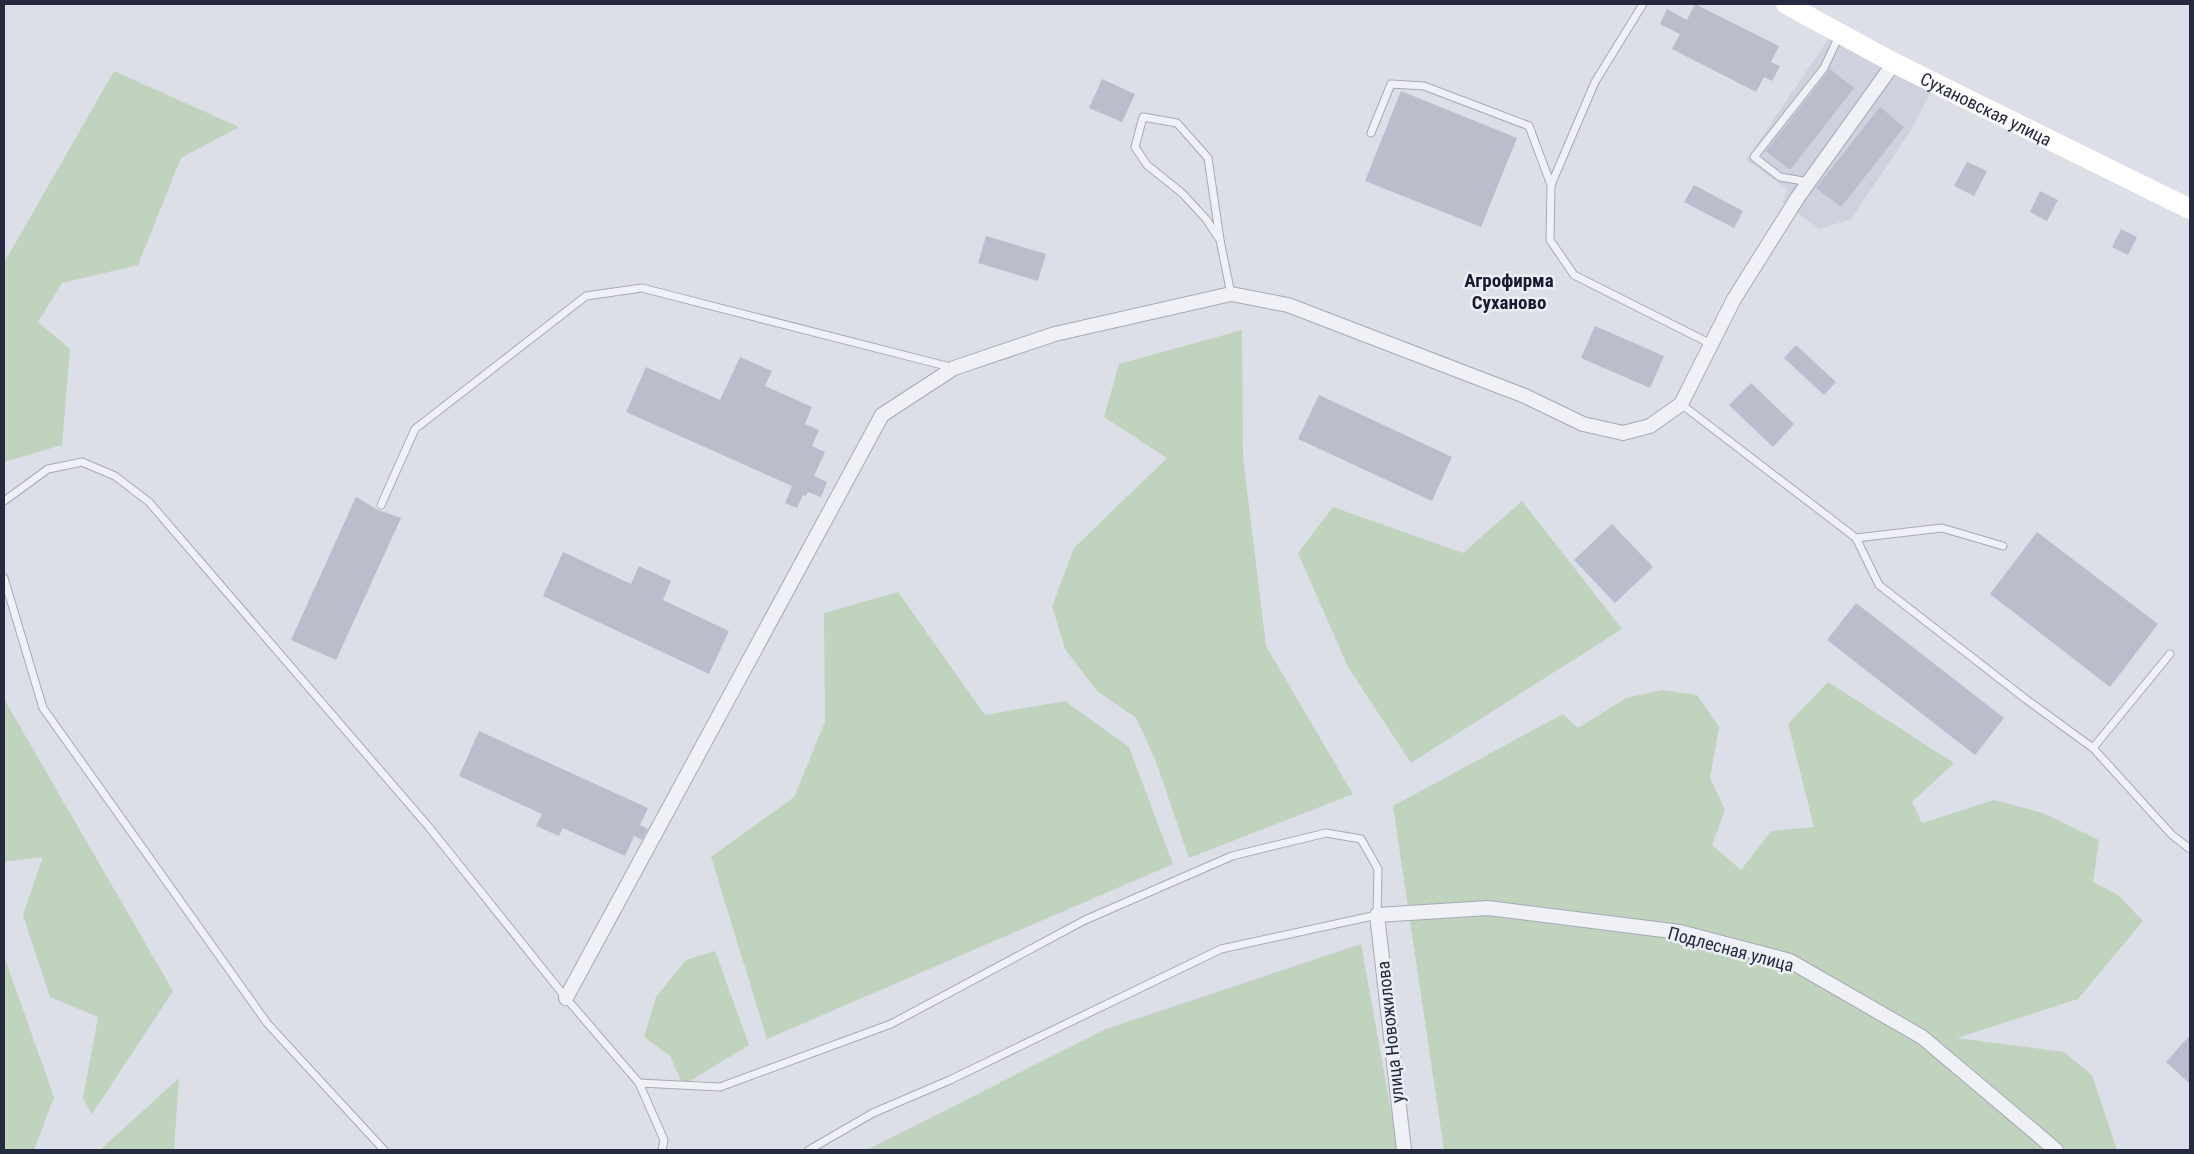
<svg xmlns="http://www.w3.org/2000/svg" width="2194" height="1154" font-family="'Roboto Condensed',sans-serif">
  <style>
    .built { fill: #ced2de }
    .green { fill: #bfd3bd }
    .building { fill: #b9bdcc }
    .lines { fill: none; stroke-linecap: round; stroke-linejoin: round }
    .lane-casing { stroke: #a6a9b6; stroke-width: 9 }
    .street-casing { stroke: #a6a9b6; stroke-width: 16 }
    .lane { stroke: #f0f1f6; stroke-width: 7 }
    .street { stroke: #f0f1f6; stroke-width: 14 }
    .secondary { stroke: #fff; stroke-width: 20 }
    .labels { text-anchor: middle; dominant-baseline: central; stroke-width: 5; stroke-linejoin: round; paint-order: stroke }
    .street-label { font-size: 18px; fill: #252a40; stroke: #eceff6 }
    .neighbourhood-label { font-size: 19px; font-weight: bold; fill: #171b31; stroke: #eceff6 }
  </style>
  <rect width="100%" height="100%" fill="#dddfe8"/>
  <path class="built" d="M1831 35 1931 92 1911 130 1851 219 1820 229 1782 202 1788 189 1746 160Z"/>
  <g class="green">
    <path d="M114 71 239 127 181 158 138 265 62 283 38 322 70 349 62 445 4 462V263Z"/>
    <path d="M1242 330 1243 457 1266 646 1353 794 1189 858 1155 759 1136 718 1097 691 1065 649 1052 606 1074 548 1167 458 1104 417 1119 364Z"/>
    <path d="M1522 501 1622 629 1411 763 1348 667 1298 553 1333 507 1463 553Z"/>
    <path d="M898 592 985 715 1065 701 1129 747 1173 864 767 1039 711 857 794 797 825 722 824 613Z"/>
    <path d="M1828 682 1954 763 1912 802 1922 823 1994 800 2043 813 2099 840 2093 882 2118 895 2143 921 2078 999 1957 1038 2064 1052 2092 1075 2117 1150H1444L1393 806 1563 714 1578 728 1626 698 1662 690 1697 695 1719 727 1710 778 1725 810 1712 845 1741 870 1771 831 1814 827 1788 724Z"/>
    <path d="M4 699 173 991 92 1114 83 1098 98 1017 50 997 23 915 43 857 4 862Z"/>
    <path d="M1361 944 1398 1150H867L1106 1029Z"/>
    <path d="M715 951 749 1045 683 1085 670 1056 644 1037 656 997 686 960Z"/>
    <path d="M4 956 54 1097 34 1150H4Z"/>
    <path d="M179 1078 174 1150H100Z"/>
  </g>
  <g class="building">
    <path d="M1695 4 1779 46 1771 62 1780 66 1772 81 1764 77 1756 92 1672 49 1680 34 1660 24 1667 9 1687 20Z"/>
    <path d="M1830 69 1854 88 1790 170 1766 151Z"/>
    <path d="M1102 79 1135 94 1122 122 1089 108Z"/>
    <path d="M1401 91 1517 138 1481 227 1365 181Z"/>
    <path d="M1880 107 1904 127 1841 207 1816 188Z"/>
    <path d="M1967 162 1987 171 1974 196 1954 186Z"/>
    <path d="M1694 185 1743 211 1734 228 1684 202Z"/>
    <path d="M2040 191 2058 200 2047 221 2030 212Z"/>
    <path d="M2121 229 2137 237 2128 255 2112 247Z"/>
    <path d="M986 236 1046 254 1038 281 978 263Z"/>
    <path d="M1595 326 1664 356 1650 388 1581 358Z"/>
    <path d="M1796 345 1836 382 1824 395 1784 358Z"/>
    <path d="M740 357 772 371 765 386 812 407 805 424 819 430 812 446 825 452 814 476 827 482 821 497 808 492 806 496 803 495 797 508 785 503 792 486 626 412 646 367 720 400Z"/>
    <path d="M1751 383 1794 424 1773 447 1729 405Z"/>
    <path d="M1319 395 1452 457 1432 501 1298 439Z"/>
    <path d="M356 497 378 510 401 518 336 660 291 640Z"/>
    <path d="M1612 524 1653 567 1615 603 1574 560Z"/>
    <path d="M2037 532 2158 624 2110 687 1990 594Z"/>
    <path d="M563 552 631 584 639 566 671 581 663 600 729 631 709 674 543 596Z"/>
    <path d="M1856 603 2004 718 1975 755 1827 640Z"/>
    <path d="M479 731 648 808 640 825 648 829 642 840 634 836 625 856 563 828 559 836 536 826 542 814 459 776Z"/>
    <path d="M2190 1035V1084L2166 1062Z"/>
  </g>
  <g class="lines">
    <g class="lane-casing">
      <g id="lane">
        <path d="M1643 4 1595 82 1551 185 1550 240 1574 275 1711 344"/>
        <path d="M1371 133 1391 84 1424 86 1529 126 1551 185"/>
        <path d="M1809 182 1780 177 1754 157 1824 68 1839 36"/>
        <path d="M1220 240 1206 219 1182 193 1147 165 1135 147 1143 117 1177 123 1208 158 1220 240 1231 294"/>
        <path d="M1681 404 1856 538 1879 585 2027 700 2093 748 2172 835 2190 849"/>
        <path d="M4 501 48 469 82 462 115 476 149 502 428 826 566 998 639 1083 664 1140 662 1150"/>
        <path d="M381 505 415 429 586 296 642 288 954 368"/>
        <path d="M1856 538 1942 528 2003 546"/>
        <path d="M4 578 43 708 267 1023 384 1150"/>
        <path d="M2093 748 2170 654"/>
        <path d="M639 1083 720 1087 891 1024 1085 920 1232 856 1326 833 1361 839 1378 869 1377 915 1221 949 950 1080 873 1113 809 1150"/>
      </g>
    </g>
    <g class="street-casing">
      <g id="street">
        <path d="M566 998 882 415 954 368 1055 334 1231 294 1288 305 1525 396 1583 424 1623 433 1650 426 1681 404 1734 299 1798 197 1894 63"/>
        <path d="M1404 1150 1377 915 1488 908 1680 932 1790 961 1922 1037 2056 1150"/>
      </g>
    </g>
    <use href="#lane" class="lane"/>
    <use href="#street" class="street"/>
    <path class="secondary" id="s1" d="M1786 4 1894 63 2190 209"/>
  </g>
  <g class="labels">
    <g class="street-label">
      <text stroke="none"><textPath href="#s1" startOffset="226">Сухановская улица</textPath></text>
      <text transform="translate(1731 949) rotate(15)">Подлесная улица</text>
      <text transform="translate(1390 1032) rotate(-96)">улица Новожилова</text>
    </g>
    <g class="neighbourhood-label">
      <text x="1509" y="280">Агрофирма<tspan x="1509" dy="22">Суханово</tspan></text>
    </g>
  </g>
  <rect width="2194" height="1154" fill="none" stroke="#252a40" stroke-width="10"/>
</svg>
